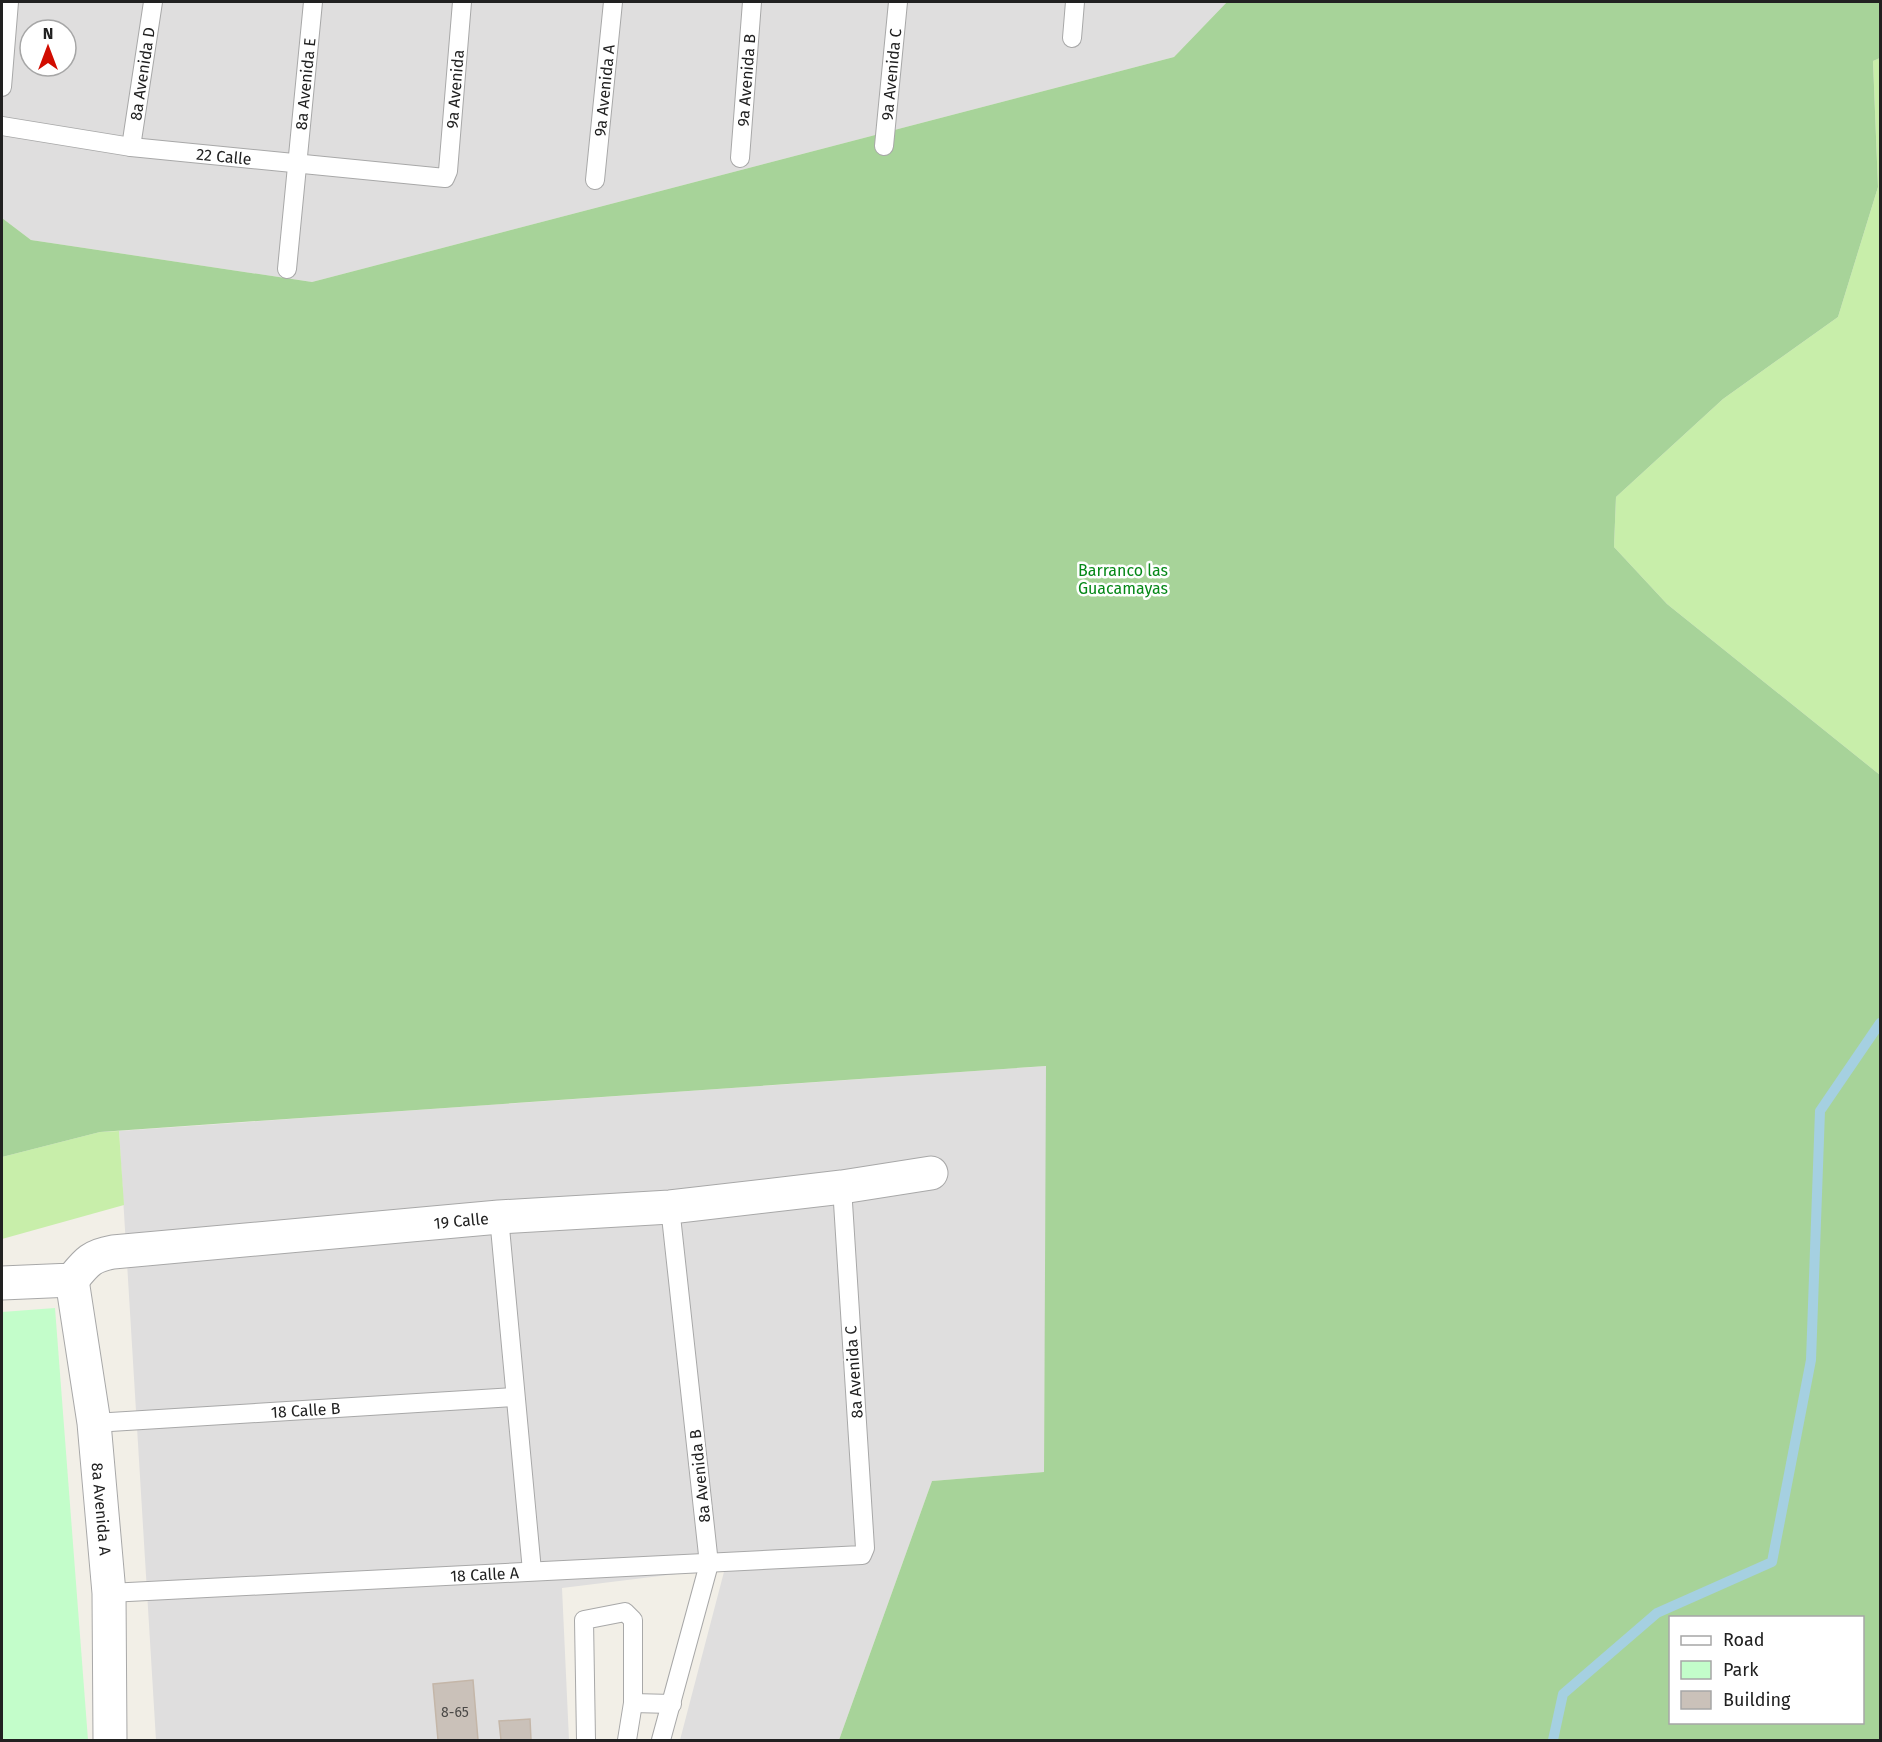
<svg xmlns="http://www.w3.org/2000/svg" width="1882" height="1742" font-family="'Fira Sans',sans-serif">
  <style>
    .residential { fill: #dfdede; fill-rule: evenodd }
    .grass { fill: #c8eeaa }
    .forest { fill: #a7d399; fill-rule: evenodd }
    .park { fill: #c3fdca }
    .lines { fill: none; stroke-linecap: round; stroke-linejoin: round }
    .stream { stroke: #a5d0e1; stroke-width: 10 }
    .building { fill: #cac1b9; stroke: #c4b6a8; stroke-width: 1.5 }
    .lane-casing { stroke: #a8a8a8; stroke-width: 20 }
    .street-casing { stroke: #a8a8a8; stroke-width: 35 }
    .lane { stroke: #fff; stroke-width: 18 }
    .street { stroke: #fff; stroke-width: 33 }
    .labels { text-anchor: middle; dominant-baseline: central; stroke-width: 5; stroke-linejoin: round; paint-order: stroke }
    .number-label { font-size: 14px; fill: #4b4947 }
    .street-label { font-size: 16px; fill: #212121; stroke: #fff }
    .park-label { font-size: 16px; fill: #058817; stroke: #fff }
  </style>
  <rect width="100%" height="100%" fill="#f2efe7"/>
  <g class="residential">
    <path d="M2 2H1227L1174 57 312 282 31 240 2 218ZM30 30H66V66H30Z"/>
    <path d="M1047 1066 1044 1472 932 1481 839 1740H680L725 1568 562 1588 569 1740H156L119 1131Z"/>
  </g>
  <g class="grass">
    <path d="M1880 58V775L1667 604 1614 547 1616 497 1723 399 1838 317 1878 187 1873 61Z"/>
    <path d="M119 1131 124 1205 2 1239V1157L100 1132Z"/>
  </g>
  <path class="forest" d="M1227 2H1880V58L1873 61 1878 187 1838 317 1723 399 1616 497 1614 547 1667 604 1880 775V1740H839L932 1481 1044 1472 1046 1066 100 1132 2 1157V218L31 240 312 282 1174 57ZM1670 1618H1862V1722H1670Z"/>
  <path class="park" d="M55 1308 88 1740H2V1312Z"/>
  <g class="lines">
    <path class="stream" d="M1553 1740 1563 1694 1657 1613 1772 1562 1811 1360 1820 1111 1880 1023"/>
  </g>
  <g class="building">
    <path d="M473 1680 478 1740H438L433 1684Z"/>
    <path d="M530 1719 531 1740H501L499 1721Z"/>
  </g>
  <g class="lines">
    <g class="lane-casing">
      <g id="lane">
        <path d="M1072 38 1075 2"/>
        <path d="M2 87 9 2"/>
        <path id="s1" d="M2 126 131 147 445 178 448 171 462 2"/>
        <path id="s2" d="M884 146 898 2"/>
        <path id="s3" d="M131 147 153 2"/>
        <path id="s4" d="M740 158 752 2"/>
        <path id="s5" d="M595 180 613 2"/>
        <path id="s6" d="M287 269 313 2"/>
        <path d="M499 1217 532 1571"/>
        <path id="s7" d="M94 1423 515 1397"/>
        <path id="s8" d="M109 1593 862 1555 865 1548 842 1187"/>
        <path d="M633 1703 672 1704"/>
        <path d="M586 1740 584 1620 625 1612 633 1620V1703L627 1740"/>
        <path d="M661 1740 709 1564 670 1207"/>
      </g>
    </g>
    <g class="street-casing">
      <g id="street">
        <path id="s9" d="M72 1280 94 1423 109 1593 110 1740"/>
        <path id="s10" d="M2 1283 72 1280C86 1263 90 1256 113 1252L499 1217 670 1207 842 1187 931 1173"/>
      </g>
    </g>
    <use href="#lane" class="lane"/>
    <use href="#street" class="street"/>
  </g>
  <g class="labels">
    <g class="number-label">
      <text x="455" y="1712">8-65</text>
    </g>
    <g class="street-label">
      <text stroke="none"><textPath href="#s3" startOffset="74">8a Avenida D</textPath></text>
      <text stroke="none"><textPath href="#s2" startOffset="72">9a Avenida C</textPath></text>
      <text stroke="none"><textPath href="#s4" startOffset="78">9a Avenida B</textPath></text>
      <text stroke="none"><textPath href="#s6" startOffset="186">8a Avenida E</textPath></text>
      <text stroke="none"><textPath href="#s1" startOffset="536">9a Avenida</textPath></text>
      <text stroke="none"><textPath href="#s5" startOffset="90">9a Avenida A</textPath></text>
      <text stroke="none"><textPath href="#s1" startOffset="224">22 Calle</textPath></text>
      <text stroke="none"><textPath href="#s10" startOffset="471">19 Calle</textPath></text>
      <text transform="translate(854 1372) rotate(-94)">8a Avenida C</text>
      <text stroke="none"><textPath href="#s7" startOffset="212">18 Calle B</textPath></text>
      <text transform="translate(700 1476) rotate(-96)">8a Avenida B</text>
      <text stroke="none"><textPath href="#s9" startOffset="231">8a Avenida A</textPath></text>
      <text stroke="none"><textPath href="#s8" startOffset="376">18 Calle A</textPath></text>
    </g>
    <g class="park-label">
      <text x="1123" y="570">Barranco las<tspan x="1123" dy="18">Guacamayas</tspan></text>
    </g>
  </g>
  <rect width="1882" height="1742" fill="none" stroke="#212121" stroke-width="6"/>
  <rect x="1669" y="1616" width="195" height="108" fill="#ffffff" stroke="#a6a6a6" stroke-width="1.5"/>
  <rect x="1681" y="1636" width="30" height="9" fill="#ffffff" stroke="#a6a6a6" stroke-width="1.5"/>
  <text x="1723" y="1646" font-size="18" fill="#212121">Road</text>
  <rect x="1681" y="1661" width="30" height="18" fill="#c3fdca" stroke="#a6a6a6" stroke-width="1.5"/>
  <text x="1723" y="1676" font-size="18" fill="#212121">Park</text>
  <rect x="1681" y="1691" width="30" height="18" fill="#cac1b9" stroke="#a6a6a6" stroke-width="1.5"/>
  <text x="1723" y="1706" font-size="18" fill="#212121">Building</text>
  <g transform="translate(48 48)"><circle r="28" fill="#ffffff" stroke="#a6a6a6" stroke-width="1.5"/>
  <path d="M0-4.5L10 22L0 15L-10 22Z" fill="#d10c00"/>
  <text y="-9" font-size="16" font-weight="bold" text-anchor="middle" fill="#212121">N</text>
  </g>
</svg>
